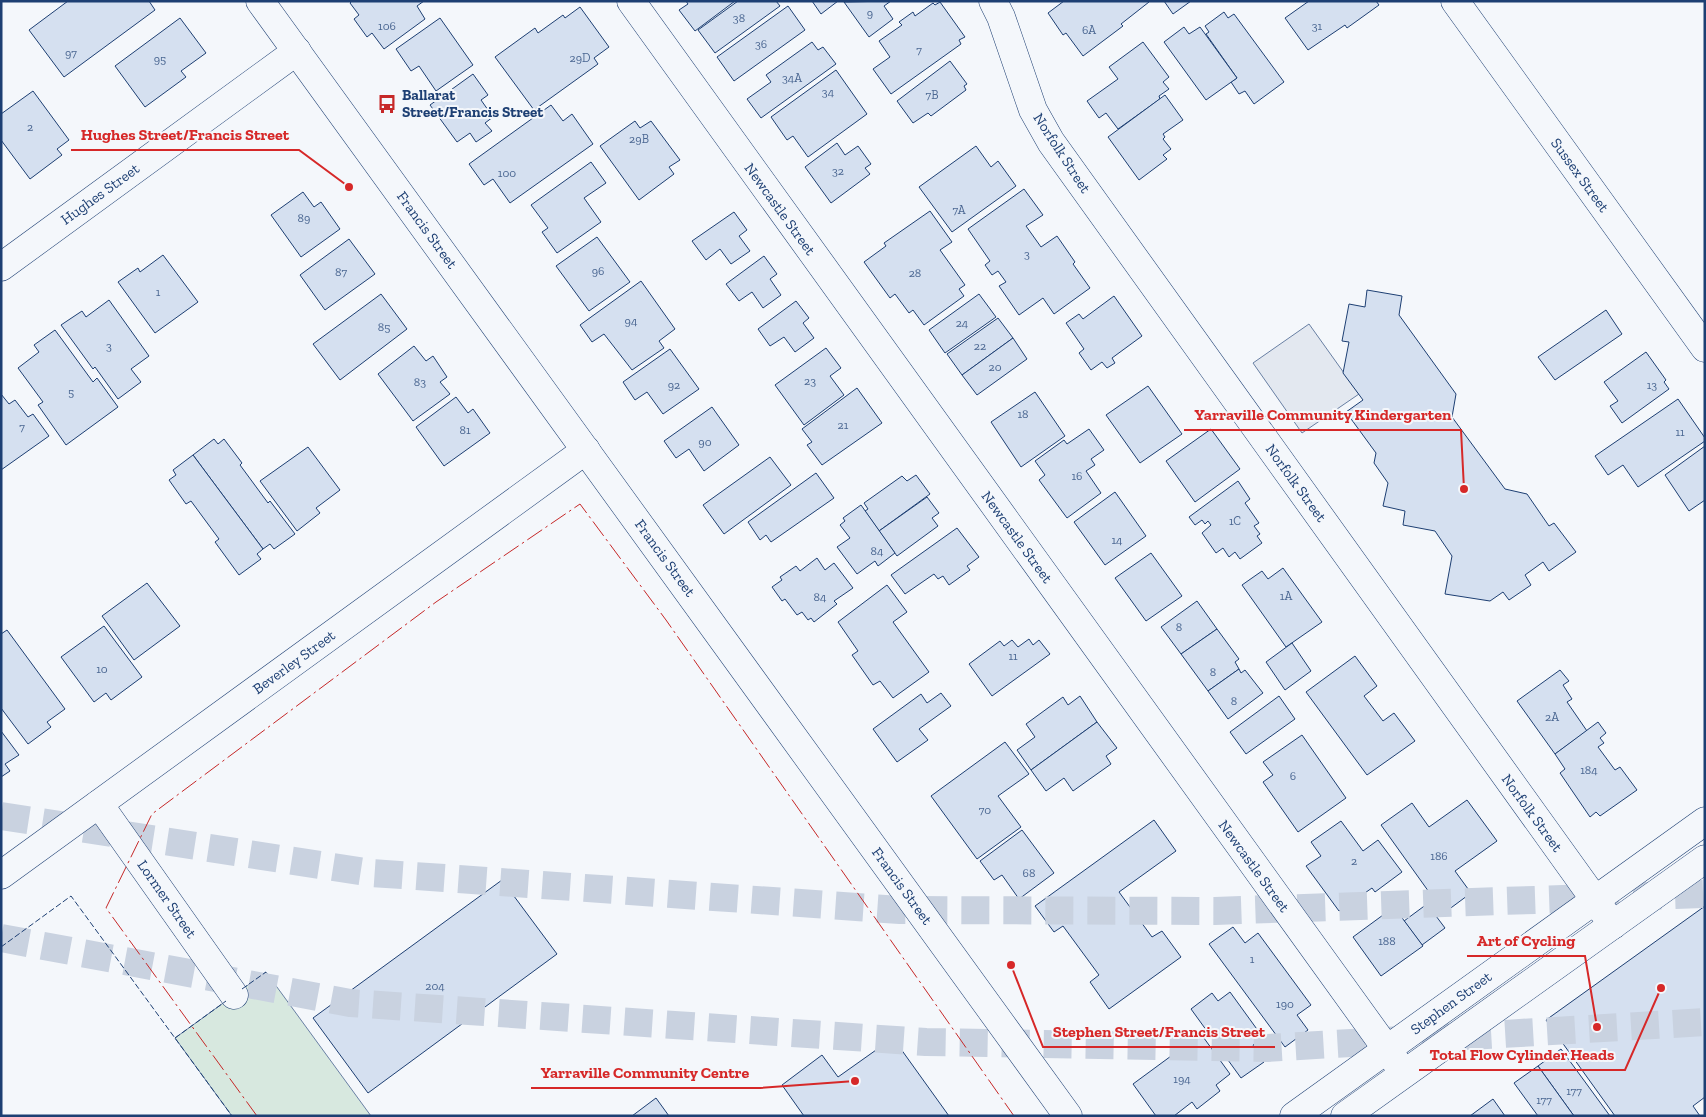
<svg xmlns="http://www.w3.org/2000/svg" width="1706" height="1117" font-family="'Zilla Slab',serif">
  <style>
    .green { fill: #d7e8df; stroke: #687fa3 }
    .parking { fill: #e3e8f0; stroke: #687fa3 }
    .building { fill: #d5e0f0; stroke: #1d3f73 }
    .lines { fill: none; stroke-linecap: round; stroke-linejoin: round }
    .highway-tunnel { stroke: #c9d2e0; stroke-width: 28; stroke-dasharray: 28 14; stroke-linecap: butt }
    .street-casing { stroke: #1d3f73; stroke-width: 29 }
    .secondary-casing { stroke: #1d3f73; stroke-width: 29 }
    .street { stroke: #f4f7fb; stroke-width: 28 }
    .secondary { stroke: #f4f7fb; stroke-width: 28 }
    .fence { stroke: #1d3f73; stroke-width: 1; stroke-dasharray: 6 2.5; stroke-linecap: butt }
    .power { stroke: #c62828; stroke-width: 1; stroke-dasharray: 18 4 2.5 4; stroke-linecap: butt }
    .labels { text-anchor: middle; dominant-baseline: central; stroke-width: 4; stroke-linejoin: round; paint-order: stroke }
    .number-label { font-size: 12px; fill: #4b6792 }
    .poi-label { font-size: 15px; font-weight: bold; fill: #1d3f73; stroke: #f4f7fb; text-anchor: start }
    .street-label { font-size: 15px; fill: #1d3f73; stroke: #f4f7fb }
    .leader { fill: none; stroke: #d62828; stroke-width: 2 }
    .callout-dot { fill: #d62828; stroke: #f4f7fb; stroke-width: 2 }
    .callout-label { font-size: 16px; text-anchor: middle; font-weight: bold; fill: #d62828; stroke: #f4f7fb; stroke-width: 4; stroke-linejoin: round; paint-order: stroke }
  </style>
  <rect width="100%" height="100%" fill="#f4f7fb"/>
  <path class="green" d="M266 972 371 1116H232L175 1038Z"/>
  <path class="parking" d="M1309 324 1359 394 1302 433 1253 363Z"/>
  <g class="building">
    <path d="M68 1H149L155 10 64 77 29 30Z"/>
    <path d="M352 1H424L417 6 425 19 384 49 372 33 367 37 354 19 359 15 350 3Z"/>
    <path d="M686 1H735L695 31 679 10 688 4Z"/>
    <path d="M738 1H776L780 6 715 53 698 30Z"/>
    <path d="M812 1H838L821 14Z"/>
    <path d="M891 1 884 6 893 19 869 37 844 2Z"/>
    <path d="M1064 1H1149V2L1121 24 1123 26 1083 56 1066 33 1063 35 1048 13Z"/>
    <path d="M1164 1H1191L1173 14Z"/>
    <path d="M1309 1H1376L1379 5 1347 28 1345 25 1308 50 1285 18Z"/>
    <path d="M940 2 965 37 959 40 961 44 891 94 873 69 890 57 879 41 902 25 899 22 913 12 915 16 933 3 935 5Z"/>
    <path d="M788 6 805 30 734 81 717 57Z"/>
    <path d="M580 7 609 47 594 58 598 64 534 110 495 57 535 28 538 33 563 15 565 18Z"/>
    <path d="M1224 12 1228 18 1234 14 1284 82 1254 104 1245 91 1239 94 1231 82 1237 78 1206 34 1209 32 1205 26Z"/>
    <path d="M180 18 206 53 181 71 186 77 145 107 115 66Z"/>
    <path d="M440 18 473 65 436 91 419 66 411 71 396 49Z"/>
    <path d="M1184 27 1189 34 1200 27 1237 78 1206 100 1164 42Z"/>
    <path d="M812 42 818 50 823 47 836 64 761 118 747 99 771 82 766 75Z"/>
    <path d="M1143 42 1169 77 1163 82 1169 89 1159 96 1160 99 1118 129 1106 113 1099 118 1087 101 1118 79 1109 67Z"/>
    <path d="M950 61 967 84 964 86 966 90 931 116 928 113 913 123 897 101Z"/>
    <path d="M836 70 867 114 808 157 793 136 787 140 771 117Z"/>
    <path d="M473 74 488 95 481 100 493 117 485 123 492 131 476 142 470 133 457 142 430 105Z"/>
    <path d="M33 91 69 140 57 149 62 155 30 179 1 140V114Z"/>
    <path d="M1165 95 1183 120 1163 134 1165 137 1163 139 1171 149 1163 155 1167 159 1139 180 1108 137Z"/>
    <path d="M551 105 563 121 572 114 593 144 510 203 493 179 484 185 469 164Z"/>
    <path d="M635 121 640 128 651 121 680 160 669 167 674 174 639 200 600 146Z"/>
    <path d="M837 143 845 155 858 146 871 164 865 168 870 174 831 203 805 167Z"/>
    <path d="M976 146 991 167 998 161 1016 186 952 232 919 187Z"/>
    <path d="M591 162 606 183 584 198 601 222 557 253 542 232 548 228 531 205Z"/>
    <path d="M1024 189 1043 215 1026 226 1041 247 1057 236 1075 262 1073 264 1090 288 1054 314 1043 298 1019 315 999 286 1006 282 998 271 992 275 985 265 990 261 968 229Z"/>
    <path d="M303 192 314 207 321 202 340 229 301 257 271 215Z"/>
    <path d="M930 211 952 242 940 250 965 285 959 289 964 296 924 325 913 310 909 313 895 294 890 298 864 262 886 246 884 243Z"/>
    <path d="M734 212 747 230 739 236 750 251 731 264 720 249 706 260 692 241Z"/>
    <path d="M597 237 630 282 589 311 556 266Z"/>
    <path d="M349 239 375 274 325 310 300 275Z"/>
    <path d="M163 255 198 302 155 333 118 282 138 268 140 272Z"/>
    <path d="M764 256 777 274 770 279 781 295 763 308 752 292 739 301 726 284Z"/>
    <path d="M641 281 675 329 659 341 664 348 632 370 604 334 592 342 580 325Z"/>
    <path d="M1367 290 1402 296 1399 315 1456 394 1452 417 1505 489 1527 494 1549 526 1554 523 1576 552 1549 571 1543 562 1525 575 1531 585 1509 600 1503 592 1490 601 1445 594 1452 556 1435 531 1403 525 1405 511 1383 506 1388 483 1374 463 1376 453 1346 412 1363 400 1343 373 1349 342 1342 341 1349 304 1365 307Z"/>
    <path d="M381 294 407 329 340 380 313 344Z"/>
    <path d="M979 294 996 317 945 353 929 330Z"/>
    <path d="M1114 296 1142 336 1112 358 1115 363 1107 368 1102 362 1091 370 1079 353 1084 349 1066 323 1079 314 1083 319Z"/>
    <path d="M109 300 149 356 131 369 141 382 118 399 95 367 93 369 61 325 82 311 86 317Z"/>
    <path d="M796 301 809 318 803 323 814 338 795 352 784 337 770 346 758 329Z"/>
    <path d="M1606 310 1622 334 1555 380 1538 357Z"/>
    <path d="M998 318 1013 338 962 375 947 354Z"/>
    <path d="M55 330 93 382 97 378 118 407 66 445 38 405 43 402 18 368 39 352 34 345Z"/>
    <path d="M1013 338 1027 359 977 395 962 375Z"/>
    <path d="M414 346 426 361 433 356 447 377 440 382 450 394 413 421 378 374Z"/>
    <path d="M826 348 841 368 830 376 844 395 804 425 775 385Z"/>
    <path d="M670 349 699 389 663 414 647 392 635 400 623 382Z"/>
    <path d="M1646 352 1666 380 1664 382 1669 389 1622 423 1610 406 1618 401 1604 382Z"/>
    <path d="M1148 386 1182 434 1140 463 1106 415Z"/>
    <path d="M857 388 882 423 822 465 807 445 812 442 802 429Z"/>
    <path d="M1035 392 1065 436 1021 467 991 422Z"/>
    <path d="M1 394 9 404 15 400 28 417 33 414 49 436 1 470Z"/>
    <path d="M456 397 468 413 473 409 490 433 444 466 416 427Z"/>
    <path d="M1678 399 1705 438V441L1638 487 1623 465 1608 475 1595 456Z"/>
    <path d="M712 407 739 445 704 471 689 449 676 458 664 441Z"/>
    <path d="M1089 429 1104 450 1091 459 1095 465 1086 471 1101 493 1067 518 1039 480 1045 475 1035 461 1064 440 1067 444Z"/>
    <path d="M1211 429 1240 469 1195 502 1166 461Z"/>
    <path d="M214 439 218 444 224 439 242 463 240 465 268 503 270 501 295 534 274 549 270 544 263 549 193 455Z"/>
    <path d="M1705 446V500L1689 511 1665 475Z"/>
    <path d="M308 447 340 490 316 508 320 513 297 531 260 481Z"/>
    <path d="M193 455 263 549 257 554 261 559 239 575 215 542 219 539 191 501 186 504 169 480 176 475 173 470Z"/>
    <path d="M770 457 791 485 724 534 703 505Z"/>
    <path d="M816 473 834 498 771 542 766 535 760 540 748 522Z"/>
    <path d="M916 475 930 494 879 531 865 511 868 509 864 503 902 476 907 481Z"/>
    <path d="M1238 481 1250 499 1245 503 1259 523 1254 526 1260 534 1257 536 1262 543 1240 559 1235 552 1229 557 1223 548 1216 553 1202 533 1211 525 1208 521 1205 524 1202 520 1195 525 1189 517Z"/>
    <path d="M1115 492 1146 536 1105 565 1074 522Z"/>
    <path d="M927 497 939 513 932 518 938 526 897 556 879 531Z"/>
    <path d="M861 505 895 553 878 566 875 561 857 574 837 547 850 538 840 525 845 521 843 518Z"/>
    <path d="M957 528 979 557 967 566 970 570 949 585 943 576 938 579 934 574 905 594 891 575Z"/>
    <path d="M1151 553 1182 596 1146 621 1115 578Z"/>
    <path d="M817 558 825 570 834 563 853 588 834 601 837 604 814 622 811 618 808 620 802 612 797 615 785 599 782 601 772 587 782 580 780 577 796 566 800 571Z"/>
    <path d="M1283 568 1322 622 1286 647 1242 585 1262 571 1268 579Z"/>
    <path d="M147 583 180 626 134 660 102 616Z"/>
    <path d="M887 585 907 612 893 622 929 672 893 698 880 681 873 685 852 655 858 651 838 622Z"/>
    <path d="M1197 601 1217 629 1181 654 1161 627Z"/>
    <path d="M104 626 142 677 111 700 106 693 94 702 61 657Z"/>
    <path d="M1217 629 1239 659 1235 662 1239 669 1208 691 1181 654Z"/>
    <path d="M7 630 65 709 47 722 51 727 28 744 1 708V634Z"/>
    <path d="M1029 639 1033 645 1039 640 1050 654 992 696 969 664 1000 641 1004 646 1012 640 1018 647Z"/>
    <path d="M1292 643 1311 671 1285 690 1266 662Z"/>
    <path d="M1355 656 1377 686 1364 696 1383 721 1394 713 1415 741 1367 775 1306 692Z"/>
    <path d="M1239 669 1241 673 1245 670 1263 693 1228 719 1208 691Z"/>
    <path d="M1560 670 1569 681 1563 685 1572 699 1567 702 1587 731 1555 754 1517 701Z"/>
    <path d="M941 693 951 706 919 729 928 740 897 762 873 729 921 694 927 703Z"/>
    <path d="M1080 696 1097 722 1031 770 1017 750 1035 737 1026 724 1063 697 1068 705Z"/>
    <path d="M1279 696 1295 719 1246 754 1230 732Z"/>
    <path d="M1097 722 1117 748 1106 756 1111 764 1073 791 1064 778 1046 791 1031 770Z"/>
    <path d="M1598 722 1606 733 1600 738 1604 743 1598 747 1615 770 1620 767 1637 790 1600 816 1596 812 1590 817 1560 773 1565 769 1555 754Z"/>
    <path d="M1 731 19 755 5 764 10 771 1 777Z"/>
    <path d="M1302 735 1346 798 1298 832 1263 782 1273 775 1263 762Z"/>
    <path d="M1005 742 1029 774 998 796 1021 827 977 859 931 796Z"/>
    <path d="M1467 800 1497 841 1455 871 1471 893 1444 913 1381 825 1412 803 1429 827Z"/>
    <path d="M1154 820 1176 851 1119 892 1152 937 1162 931 1181 957 1109 1009 1090 982 1099 975 1063 926 1054 932 1035 906Z"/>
    <path d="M1341 821 1363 851 1378 840 1402 872 1375 892 1372 888 1339 911 1306 866 1321 856 1311 842Z"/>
    <path d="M1022 830 1054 873 1019 899 1002 875 994 880 980 861Z"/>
    <path d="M502 880 557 954 368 1093 313 1018Z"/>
    <path d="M1427 904 1445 928 1422 945 1404 921Z"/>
    <path d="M1705 906V1097L1693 1106 1700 1116H1615L1546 1020Z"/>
    <path d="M1394 907 1423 946 1381 976 1353 937Z"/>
    <path d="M1233 927 1245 943 1258 933 1311 1005 1297 1015 1308 1030 1285 1047 1209 944Z"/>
    <path d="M1230 992 1259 1032 1254 1035 1258 1041 1253 1045 1264 1062 1241 1078 1191 1009 1212 993 1218 1001Z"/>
    <path d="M1201 1034 1230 1074 1216 1085 1220 1091 1197 1109 1192 1102 1174 1116H1156L1133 1084Z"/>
    <path d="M893 1038 949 1116H804L782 1085 822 1055 838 1077Z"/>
    <path d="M1561 1049 1610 1116H1574L1538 1066Z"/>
    <path d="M1538 1066 1574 1116H1538L1514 1083Z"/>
    <path d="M656 1098 669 1116H632Z"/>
    <path d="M1493 1099 1505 1116H1470Z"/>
  </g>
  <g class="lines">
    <g class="highway-tunnel">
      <path d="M1 816 372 873 900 910 1215 911 1705 894"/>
      <path d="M1 938 350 1003 926 1042 1267 1048 1705 1022"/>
    </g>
    <g class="street-casing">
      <g id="street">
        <path d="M631 1 1404 1073"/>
        <path d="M993 1 1001 17 1033 110 1051 142 1613 925"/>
        <path d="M1455 1 1705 348"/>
        <path d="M1 267 297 51"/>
        <path d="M99 804 234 995"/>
        <path d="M1 875 586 450"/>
        <path d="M1294 1116 1705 821"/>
        <path d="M1345 1116 1705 859"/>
      </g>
    </g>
    <g class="secondary-casing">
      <path id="secondary" d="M260 1 1068 1116"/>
    </g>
    <use href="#street" class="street"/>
    <use href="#secondary" class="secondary"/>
    <g class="fence">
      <path d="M1 947 71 896 232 1116"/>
      <path d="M242 989 266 972"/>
      <path d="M175 1038 226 1001"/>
    </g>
    <path class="power" d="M257 1116 106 908 152 814 436 602 580 504 666 620 1014 1116"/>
  </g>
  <defs>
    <g id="bus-bare" transform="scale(1.5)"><path d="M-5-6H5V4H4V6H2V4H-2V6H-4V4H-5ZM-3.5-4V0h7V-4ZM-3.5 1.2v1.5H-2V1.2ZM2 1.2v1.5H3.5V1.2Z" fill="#c62828" stroke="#f4f7fb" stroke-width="2.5" paint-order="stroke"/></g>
  </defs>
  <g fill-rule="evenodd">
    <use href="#bus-bare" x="387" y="104"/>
  </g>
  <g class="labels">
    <g class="number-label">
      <text x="870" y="13">9</text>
      <text x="739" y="18">38</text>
      <text x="387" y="26">106</text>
      <text x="1317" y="26">31</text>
      <text x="1089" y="30">6A</text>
      <text x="761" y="44">36</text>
      <text x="919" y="50">7</text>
      <text x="71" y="53">97</text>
      <text x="580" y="58">29D</text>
      <text x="160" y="59">95</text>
      <text x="792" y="78">34A</text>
      <text x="828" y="92">34</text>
      <text x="932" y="95">7B</text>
      <text x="30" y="127">2</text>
      <text x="639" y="139">29B</text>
      <text x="838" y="171">32</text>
      <text x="507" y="173">100</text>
      <text x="959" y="210">7A</text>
      <text x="304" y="218">89</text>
      <text x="1027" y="254">3</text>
      <text x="598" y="271">96</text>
      <text x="341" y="272">87</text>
      <text x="915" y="273">28</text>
      <text x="158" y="292">1</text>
      <text x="631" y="321">94</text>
      <text x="962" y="323">24</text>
      <text x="384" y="327">85</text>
      <text x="109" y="346">3</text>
      <text x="980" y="346">22</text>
      <text x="995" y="367">20</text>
      <text x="810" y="381">23</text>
      <text x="420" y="382">83</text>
      <text x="674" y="385">92</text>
      <text x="1652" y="385">13</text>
      <text x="71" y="392">5</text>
      <text x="1023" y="414">18</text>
      <text x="843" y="425">21</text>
      <text x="22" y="427">7</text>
      <text x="465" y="430">81</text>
      <text x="1680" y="432">11</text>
      <text x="705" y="442">90</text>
      <text x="1077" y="476">16</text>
      <text x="1235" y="521">1C</text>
      <text x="1117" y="540">14</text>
      <text x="877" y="551">84</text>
      <text x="1286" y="596">1A</text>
      <text x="820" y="597">84</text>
      <text x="1179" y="627">8</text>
      <text x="1013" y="656">11</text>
      <text x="102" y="669">10</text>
      <text x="1213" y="672">8</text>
      <text x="1234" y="701">8</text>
      <text x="1552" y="717">2A</text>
      <text x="1589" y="770">184</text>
      <text x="1293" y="776">6</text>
      <text x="985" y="810">70</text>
      <text x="1439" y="856">186</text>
      <text x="1354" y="861">2</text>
      <text x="1029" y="873">68</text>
      <text x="1387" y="941">188</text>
      <text x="1252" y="959">1</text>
      <text x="435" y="986">204</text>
      <text x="1285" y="1004">190</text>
      <text x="1182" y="1079">194</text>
      <text x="1574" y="1091">177</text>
      <text x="1544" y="1100">177</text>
    </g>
    <g class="poi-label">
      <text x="402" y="95">Ballarat<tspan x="402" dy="17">Street/Francis Street</tspan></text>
    </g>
    <g class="street-label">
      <text transform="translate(1062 153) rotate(57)">Norfolk Street</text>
      <text transform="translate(1580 175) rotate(54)">Sussex Street</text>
      <text transform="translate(100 194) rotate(-36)">Hughes Street</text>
      <text transform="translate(780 209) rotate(54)">Newcastle Street</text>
      <text transform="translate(427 230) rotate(54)">Francis Street</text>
      <text transform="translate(1296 483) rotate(54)">Norfolk Street</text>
      <text transform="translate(1017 537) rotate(54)">Newcastle Street</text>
      <text transform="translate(665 558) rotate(54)">Francis Street</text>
      <text transform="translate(294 662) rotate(-36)">Beverley Street</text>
      <text transform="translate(1532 813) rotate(54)">Norfolk Street</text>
      <text transform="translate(1254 866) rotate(54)">Newcastle Street</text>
      <text transform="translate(902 886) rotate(54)">Francis Street</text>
      <text transform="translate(167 899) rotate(55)">Lormer Street</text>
      <text transform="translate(1451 1003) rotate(-36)">Stephen Street</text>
    </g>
  </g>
  <path class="leader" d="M349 187L299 150H71M1464 489L1461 430H1184M1597 1027L1585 956H1467M1011 965L1043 1047H1275M1661 988L1625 1070H1419M855 1081L760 1088H531"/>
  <g class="callout-dot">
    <circle cx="349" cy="187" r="5"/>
    <circle cx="1464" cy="489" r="5"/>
    <circle cx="1597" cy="1027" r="5"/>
    <circle cx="1011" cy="965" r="5"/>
    <circle cx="1661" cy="988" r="5"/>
    <circle cx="855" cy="1081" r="5"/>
  </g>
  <g class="callout-label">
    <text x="185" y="140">Hughes Street/Francis Street</text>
    <text x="1323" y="420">Yarraville Community Kindergarten</text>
    <text x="1526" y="946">Art of Cycling</text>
    <text x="1159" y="1037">Stephen Street/Francis Street</text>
    <text x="1522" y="1060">Total Flow Cylinder Heads</text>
    <text x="645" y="1078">Yarraville Community Centre</text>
  </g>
  <rect width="1706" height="1117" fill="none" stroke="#1d3f73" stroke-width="5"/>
</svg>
